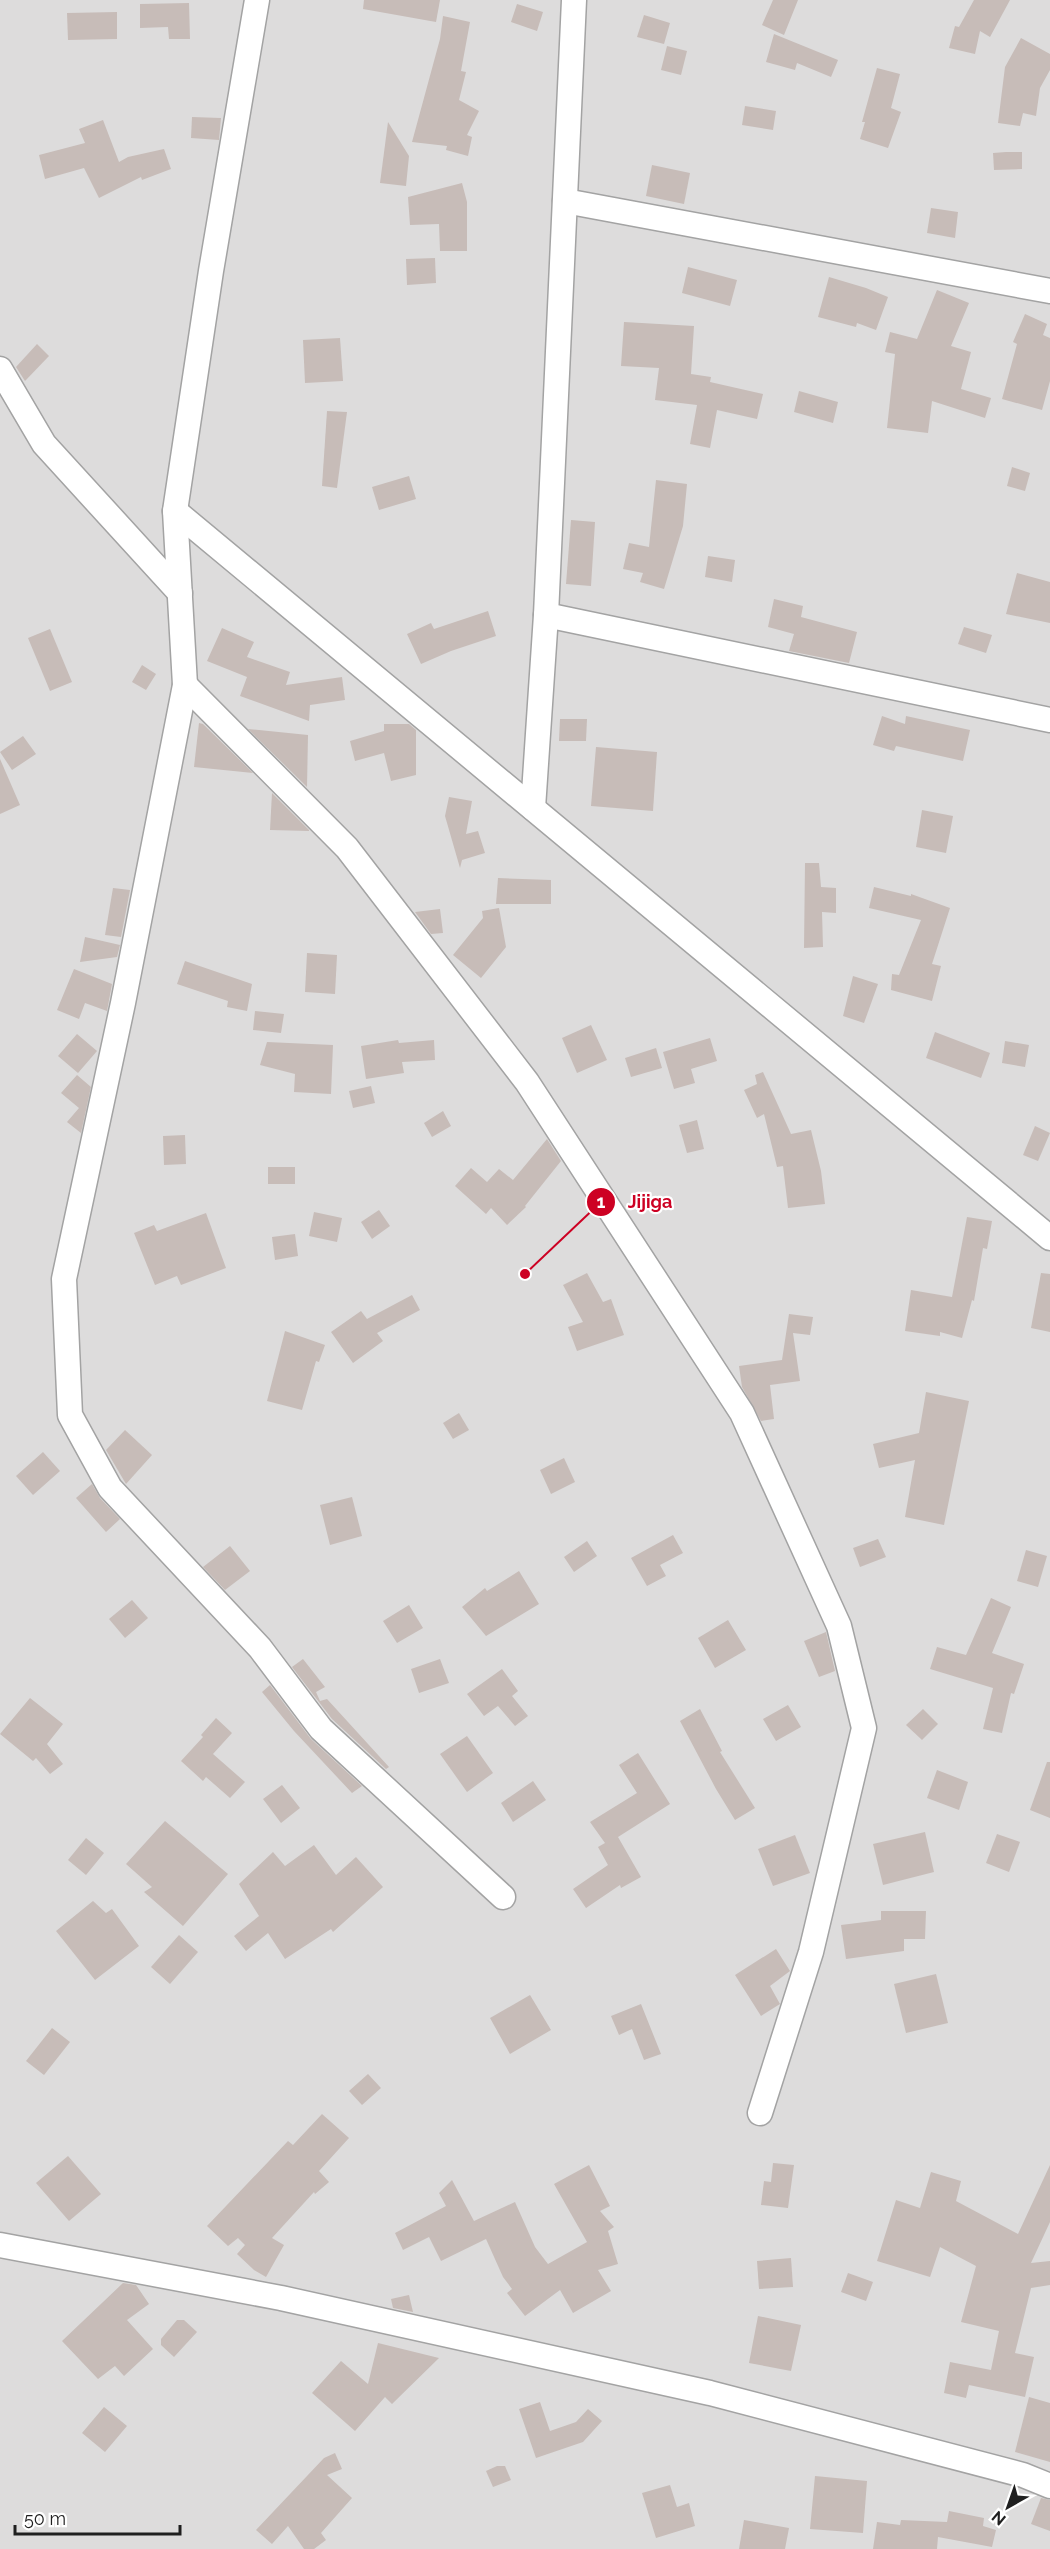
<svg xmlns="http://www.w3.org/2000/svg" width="1050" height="2549" font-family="Raleway,sans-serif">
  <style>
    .residential { fill: #dddcdc }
    .building { fill: #c7bcb8 }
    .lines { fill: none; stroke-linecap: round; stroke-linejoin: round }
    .minor-casing { stroke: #a3a3a3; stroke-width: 27 }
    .minor { stroke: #fff; stroke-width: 24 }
    .leader { fill: none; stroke: #cd0123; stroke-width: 2 }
    .callout-dot { fill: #cd0123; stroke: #fff; stroke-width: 2 }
    .mark-label { font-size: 18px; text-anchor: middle; font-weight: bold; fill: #fff }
    .callout-label { font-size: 18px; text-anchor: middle; font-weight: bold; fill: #cd0123; stroke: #fff; stroke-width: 4.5; stroke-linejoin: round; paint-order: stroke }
  </style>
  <rect width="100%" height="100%" fill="#f0eae5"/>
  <rect class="residential" x="0" y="0" width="1050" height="2549"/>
  <g class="building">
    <path d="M364 0H440L436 22 363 9Z"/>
    <path d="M773 0H798L784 35 762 25Z"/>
    <path d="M974 0H1010L990 37 980 31 975 54 949 48 955 26 959 27Z"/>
    <path d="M189 3 190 39H169L168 27 140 28V4Z"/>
    <path d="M517 4 543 12 537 31 511 22Z"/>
    <path d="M117 12V39L68 40 67 13Z"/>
    <path d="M644 15 670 23 664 44 637 37Z"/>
    <path d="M443 16 470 22 461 71 466 72 459 100 479 111 467 135 472 137 468 156 446 150 447 146 412 142 440 39Z"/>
    <path d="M774 34 838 60 831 77 797 63 795 70 766 62Z"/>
    <path d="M1021 38 1050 54V70L1040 88 1036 116 1023 113 1020 126 998 123 1005 67Z"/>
    <path d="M667 46 687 51 681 75 661 70Z"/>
    <path d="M877 68 900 74 891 108 901 112 888 148 860 139 865 122H862Z"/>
    <path d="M745 106 776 111 773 130 742 125Z"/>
    <path d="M192 117 221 118 219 140 191 138Z"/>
    <path d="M103 120 119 162 128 157 164 149 171 169 142 180 141 177 99 198 84 168 45 179 39 155 85 143 79 129Z"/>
    <path d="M388 122 409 156 406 186 380 183Z"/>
    <path d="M1006 152H1022V169L994 170 993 153Z"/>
    <path d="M652 165 690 173 684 204 646 196Z"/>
    <path d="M462 183 467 202V251H440L439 224 410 225 408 197Z"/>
    <path d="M931 208 958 212 955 238 927 233Z"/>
    <path d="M435 258 436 283 407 285 406 259Z"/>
    <path d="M688 267 737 280 730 306 682 293Z"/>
    <path d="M829 277 866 288 888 297 876 330 857 323 856 327 818 317Z"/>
    <path d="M937 290 969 303 951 346 971 352 961 389 991 398 985 418 932 401 928 433 887 428 895 354 885 352 890 332 917 339Z"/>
    <path d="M1025 314 1047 324 1043 335 1050 338V381L1042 410 1002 399 1017 344 1013 342Z"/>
    <path d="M624 322 694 326 691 374 711 377 710 382 763 394 757 419 717 410 710 448 690 444 697 405 655 400 659 368 621 366Z"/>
    <path d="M340 338 343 381 305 383 303 340Z"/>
    <path d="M37 344 49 356 25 381 16 367Z"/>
    <path d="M799 391 838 402 833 423 794 412Z"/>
    <path d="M327 411 347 412 337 488 322 486Z"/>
    <path d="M1012 467 1030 473 1025 491 1007 486Z"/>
    <path d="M409 476 416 499 379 510 372 487Z"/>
    <path d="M656 480 687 484 683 526 664 589 640 582 643 573 623 569 629 543 649 547Z"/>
    <path d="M571 520 595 522 591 586 566 584Z"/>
    <path d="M708 556 735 560 732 582 705 577Z"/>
    <path d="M1017 573 1050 582V623L1006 614Z"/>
    <path d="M774 599 803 606 801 617 857 632 849 663 789 651 794 634 768 627Z"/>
    <path d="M488 611 496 636 451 651 421 664 407 634 431 623 434 629Z"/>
    <path d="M964 627 992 635 986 653 958 644Z"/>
    <path d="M222 628 254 642 247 657 290 672 286 685 342 677 345 700 310 705 309 721 240 696 247 677 207 661Z"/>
    <path d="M50 629 72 682 50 691 28 638Z"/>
    <path d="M142 665 156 674 146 690 132 682Z"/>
    <path d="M882 716 905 724 906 716 970 730 963 761 896 746 894 751 873 745Z"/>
    <path d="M560 719H587L586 741H559Z"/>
    <path d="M199 723 203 724 253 773 194 767Z"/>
    <path d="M384 724H409L416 730V775L391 781 384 753 355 761 350 741 384 731Z"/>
    <path d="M248 729 308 735 307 787Z"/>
    <path d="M23 736 36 754 12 770 0 752Z"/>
    <path d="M596 747 657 752 653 811 591 806Z"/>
    <path d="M0 759 20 805 0 814Z"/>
    <path d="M272 793 309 830V831L270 830Z"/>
    <path d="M449 797 472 801 466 834 478 831 485 853 462 860 460 868 445 816Z"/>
    <path d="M922 810 953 816 946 853 916 847Z"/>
    <path d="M805 863H819L821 887 836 888V913L822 912 823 947 804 948Z"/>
    <path d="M498 878 551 880V904H496Z"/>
    <path d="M874 887 911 896V894L950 908 932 964 941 966 932 1001 891 990 892 974 899 975 921 920 869 908Z"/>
    <path d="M113 888 130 890 121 937 105 935Z"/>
    <path d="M499 908 506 947 481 978 453 955 483 918 482 911Z"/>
    <path d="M440 909 443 933 431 934 415 912Z"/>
    <path d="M85 937 120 945 117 957 80 962Z"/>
    <path d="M307 953 337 955 335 994 305 992Z"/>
    <path d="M185 961 252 984 247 1011 227 1007 228 1001 177 984Z"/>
    <path d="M74 969 112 984 107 1011 85 1003 79 1019 57 1010Z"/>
    <path d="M853 976 878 984 864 1023 843 1016Z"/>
    <path d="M255 1011 284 1014 281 1033 253 1030Z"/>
    <path d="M591 1025 607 1060 577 1073 562 1038Z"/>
    <path d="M935 1032 990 1053 981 1078 926 1058Z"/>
    <path d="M77 1034 97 1051 78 1073 58 1056Z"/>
    <path d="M710 1038 717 1061 691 1069 695 1083 674 1089 663 1052Z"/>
    <path d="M398 1040 399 1043 434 1040 435 1060 402 1062 404 1073 366 1079 361 1046Z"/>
    <path d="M1005 1041 1029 1045 1025 1067 1002 1063Z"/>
    <path d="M267 1042 333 1045 331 1094 294 1092 295 1074 260 1065Z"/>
    <path d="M656 1048 662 1068 631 1077 625 1058Z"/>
    <path d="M763 1072 791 1134 811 1130 821 1171 825 1204 788 1208 783 1166 777 1167 764 1114 757 1118 744 1090 757 1084 755 1075Z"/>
    <path d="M77 1075 91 1087 81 1133 67 1122 79 1108 61 1093Z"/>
    <path d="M371 1086 375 1103 353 1108 349 1091Z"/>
    <path d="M443 1111 451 1126 432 1137 424 1123Z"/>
    <path d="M697 1120 704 1149 687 1153 679 1125Z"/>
    <path d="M1035 1126 1050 1133 1038 1161 1023 1155Z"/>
    <path d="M185 1135 186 1164 164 1165 163 1136Z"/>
    <path d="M547 1139 561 1161 525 1206 526 1207 507 1225 491 1208 486 1214 455 1186 471 1168 487 1182 499 1169 513 1180Z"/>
    <rect x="268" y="1167" width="27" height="17"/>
    <path d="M379 1210 390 1226 372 1239 361 1222Z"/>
    <path d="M314 1212 342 1218 337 1242 309 1236Z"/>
    <path d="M206 1213 226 1268 181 1285 177 1276 155 1285 134 1233 154 1225 157 1231Z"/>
    <path d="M967 1217 992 1221 987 1249 983 1248 974 1301 972 1300 962 1338 940 1332V1336L905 1331 911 1290 952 1297Z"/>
    <path d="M295 1234 298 1256 275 1260 272 1237Z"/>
    <path d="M587 1273 603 1302 611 1299 624 1335 577 1351 568 1327 583 1322 563 1285Z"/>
    <path d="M1041 1273 1050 1274V1332L1031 1328Z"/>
    <path d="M412 1295 420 1310 377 1333 383 1341 353 1363 331 1332 361 1311 367 1319Z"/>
    <path d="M789 1314 813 1317 810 1335 793 1333 800 1381 770 1385 774 1419 761 1421 742 1387 739 1366 782 1360Z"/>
    <path d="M285 1331 325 1345 319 1362 316 1361 302 1410 267 1401Z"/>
    <path d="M926 1392 969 1401 944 1525 905 1517 915 1460 879 1468 873 1444 919 1433Z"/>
    <path d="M459 1413 469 1430 453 1439 443 1423Z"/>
    <path d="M125 1430 152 1455 126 1484 106 1450Z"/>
    <path d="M43 1452 60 1471 33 1495 16 1476Z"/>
    <path d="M564 1458 575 1482 551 1494 540 1470Z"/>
    <path d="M92 1484 100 1498 120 1519 106 1532 76 1498Z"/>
    <path d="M352 1497 362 1536 330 1545 320 1505Z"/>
    <path d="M673 1535 683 1553 660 1565 666 1576 647 1586 631 1558Z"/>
    <path d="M878 1539 886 1557 860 1567 853 1548Z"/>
    <path d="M587 1541 597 1556 574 1572 564 1557Z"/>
    <path d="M230 1546 250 1571 225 1590 203 1567Z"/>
    <path d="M1026 1550 1047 1556 1038 1587 1017 1581Z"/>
    <path d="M519 1571 539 1604 486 1636 462 1607 485 1588 487 1591Z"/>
    <path d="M991 1598 1011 1607 992 1653 1024 1664 1014 1694 1011 1693 1002 1733 983 1729 993 1688 930 1669 937 1647 966 1655Z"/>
    <path d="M132 1600 148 1618 125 1638 109 1619Z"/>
    <path d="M409 1605 423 1628 397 1643 383 1621Z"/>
    <path d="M728 1620 746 1650 715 1668 698 1638Z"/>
    <path d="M826 1632 835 1671 819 1677 804 1641Z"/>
    <path d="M303 1659 325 1687 316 1692 320 1701 327 1699 389 1767 386 1769 332 1719 292 1667Z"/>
    <path d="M440 1659 449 1683 419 1693 411 1669Z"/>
    <path d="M502 1669 518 1691 512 1696 528 1716 515 1726 498 1706 484 1716 467 1694Z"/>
    <path d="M270 1685 311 1739 362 1786 352 1793 294 1731 262 1692Z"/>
    <path d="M30 1698 63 1724 47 1744 63 1764 50 1774 36 1758 33 1761 0 1734Z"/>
    <path d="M788 1705 801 1727 776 1741 763 1719Z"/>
    <path d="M700 1709 722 1751 720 1752 755 1808 735 1820 716 1789 680 1721Z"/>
    <path d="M923 1709 938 1724 922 1740 906 1725Z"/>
    <path d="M216 1718 232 1733 213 1754 245 1782 230 1798 206 1777 203 1781 181 1761 203 1737 201 1735Z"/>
    <path d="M467 1736 493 1773 467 1792 440 1754Z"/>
    <path d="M638 1753 670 1804 618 1837 641 1877 621 1888 620 1885 586 1908 573 1889 608 1865 598 1847 605 1843 590 1822 637 1793 619 1765Z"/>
    <path d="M1047 1762H1050V1818L1030 1810Z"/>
    <path d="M937 1770 968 1782 959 1810 927 1798Z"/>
    <path d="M533 1781 546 1800 513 1822 501 1803Z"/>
    <path d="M282 1785 300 1808 281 1823 263 1799Z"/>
    <path d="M165 1821 228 1874 183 1926 144 1892 152 1887 126 1864Z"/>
    <path d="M925 1832 934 1872 883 1885 873 1844Z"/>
    <path d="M997 1834 1020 1842 1009 1872 986 1863Z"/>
    <path d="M795 1835 810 1873 773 1886 758 1849Z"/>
    <path d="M86 1838 104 1853 86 1875 68 1860Z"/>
    <path d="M314 1845 336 1875 356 1857 383 1887 333 1932 331 1929 285 1959 268 1933 246 1951 234 1936 259 1916 239 1884 273 1852 285 1866Z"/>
    <path d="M93 1901 106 1913 112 1909 139 1946 95 1980 56 1931Z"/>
    <path d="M881 1911H926L925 1939H904V1951L846 1959 841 1925 881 1920Z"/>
    <path d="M179 1935 198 1952 170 1984 151 1967Z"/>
    <path d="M776 1949 790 1971 770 1986 780 2004 761 2016 735 1975Z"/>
    <path d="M936 1974 948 2023 906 2033 894 1984Z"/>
    <path d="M530 1995 551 2030 510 2054 490 2018Z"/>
    <path d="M641 2004 661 2054 644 2060 632 2029 619 2035 611 2016Z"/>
    <path d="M52 2028 70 2042 44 2075 26 2061Z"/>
    <path d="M368 2074 381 2088 362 2105 349 2091Z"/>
    <path d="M322 2114 349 2138 319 2171 329 2182 315 2194 314 2192 272 2238 284 2245 266 2277 254 2270 237 2254 245 2245 238 2238 228 2246 207 2226 288 2141 293 2145Z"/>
    <path d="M68 2156 101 2194 69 2221 36 2183Z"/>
    <path d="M773 2163 794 2165 788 2208 761 2205 764 2181 771 2182Z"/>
    <path d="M589 2165 610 2206 600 2211 614 2227 608 2231 618 2264 598 2270 611 2291 573 2313 560 2290 525 2316 507 2293 512 2289 503 2277 486 2239 441 2261 429 2237 403 2250 395 2233 446 2206 439 2193 452 2180 474 2221 515 2202 535 2247 548 2264 587 2242 554 2184Z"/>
    <path d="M1050 2165V2222L1031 2263 1050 2261V2285L1031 2288 1015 2353 1034 2357 1025 2397 969 2385 966 2398 944 2393 950 2362 991 2370 999 2331 961 2322 976 2266 940 2247 930 2277 877 2261 896 2200 920 2208 931 2172 961 2181 956 2201 1018 2234Z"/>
    <path d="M791 2258 793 2287 759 2289 757 2261Z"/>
    <path d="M848 2273 873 2282 866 2301 841 2292Z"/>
    <path d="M123 2283 136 2285 149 2304 127 2320 153 2349 124 2376 115 2366 98 2379 62 2341Z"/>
    <path d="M409 2295 413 2312 393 2308 391 2299Z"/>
    <path d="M758 2316 801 2325 791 2371 749 2363Z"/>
    <path d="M177 2320H184L197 2332 174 2357 161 2345V2339Z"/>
    <path d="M378 2343 439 2358 392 2404 385 2397 355 2431 312 2393 341 2361 368 2384Z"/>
    <path d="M1029 2397 1050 2403V2462L1015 2452Z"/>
    <path d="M540 2402 550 2431 576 2422 588 2409 602 2421 583 2442 536 2458 519 2409Z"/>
    <path d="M104 2407 127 2426 105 2452 82 2433Z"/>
    <path d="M335 2453 342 2469 327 2475 352 2498 321 2533 326 2540 314 2549H304L288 2526 272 2544 256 2530 324 2458Z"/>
    <path d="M497 2466H505L511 2480 493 2487 486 2471Z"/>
    <path d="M815 2476 867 2481 863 2533 810 2529Z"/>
    <path d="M670 2485 677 2507 689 2503 695 2526 656 2538 642 2493Z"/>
    <path d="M1041 2498 1050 2500V2531L1031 2524Z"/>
    <path d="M949 2511 984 2518 983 2526 996 2530 992 2547 938 2537 937 2549H873L877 2522 900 2525 901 2520 947 2522Z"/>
    <path d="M744 2520 789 2528 785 2549H739Z"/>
  </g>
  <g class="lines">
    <g class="minor-casing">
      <g id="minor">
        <path d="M257 0 211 271 175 511 185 685 123 1003 64 1279 70 1415 110 1488 260 1648 321 1729 503 1897"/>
        <path d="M565 201 1050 291"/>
        <path d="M0 369 44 444 180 593"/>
        <path d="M175 511 1050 1238"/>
        <path d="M546 615 1050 720"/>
        <path d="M185 685 347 848 527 1082 742 1413 839 1626 864 1728 811 1952 760 2113"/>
        <path d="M533 808 546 615 574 0"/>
        <path d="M0 2245 281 2298 710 2393 1023 2475 1050 2486"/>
      </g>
    </g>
    <use href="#minor" class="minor"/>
  </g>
  <path class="leader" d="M525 1274L601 1202"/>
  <g class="callout-dot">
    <circle cx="525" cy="1274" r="6"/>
    <circle cx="601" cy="1202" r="15"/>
  </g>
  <g class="mark-label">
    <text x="601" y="1208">1</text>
  </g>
  <g class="callout-label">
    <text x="650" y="1208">Jijiga</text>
  </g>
  <g transform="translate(1008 2507) rotate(220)" stroke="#ffffff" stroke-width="4.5" paint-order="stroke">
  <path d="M0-4.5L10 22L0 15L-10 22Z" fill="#1f1f1f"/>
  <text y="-9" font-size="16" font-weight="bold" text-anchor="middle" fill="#1f1f1f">N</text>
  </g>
  <path d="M15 2525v9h165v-9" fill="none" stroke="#1f1f1f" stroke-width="3"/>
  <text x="24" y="2525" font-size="18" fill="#1f1f1f" stroke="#ffffff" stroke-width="4.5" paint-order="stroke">50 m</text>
</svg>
